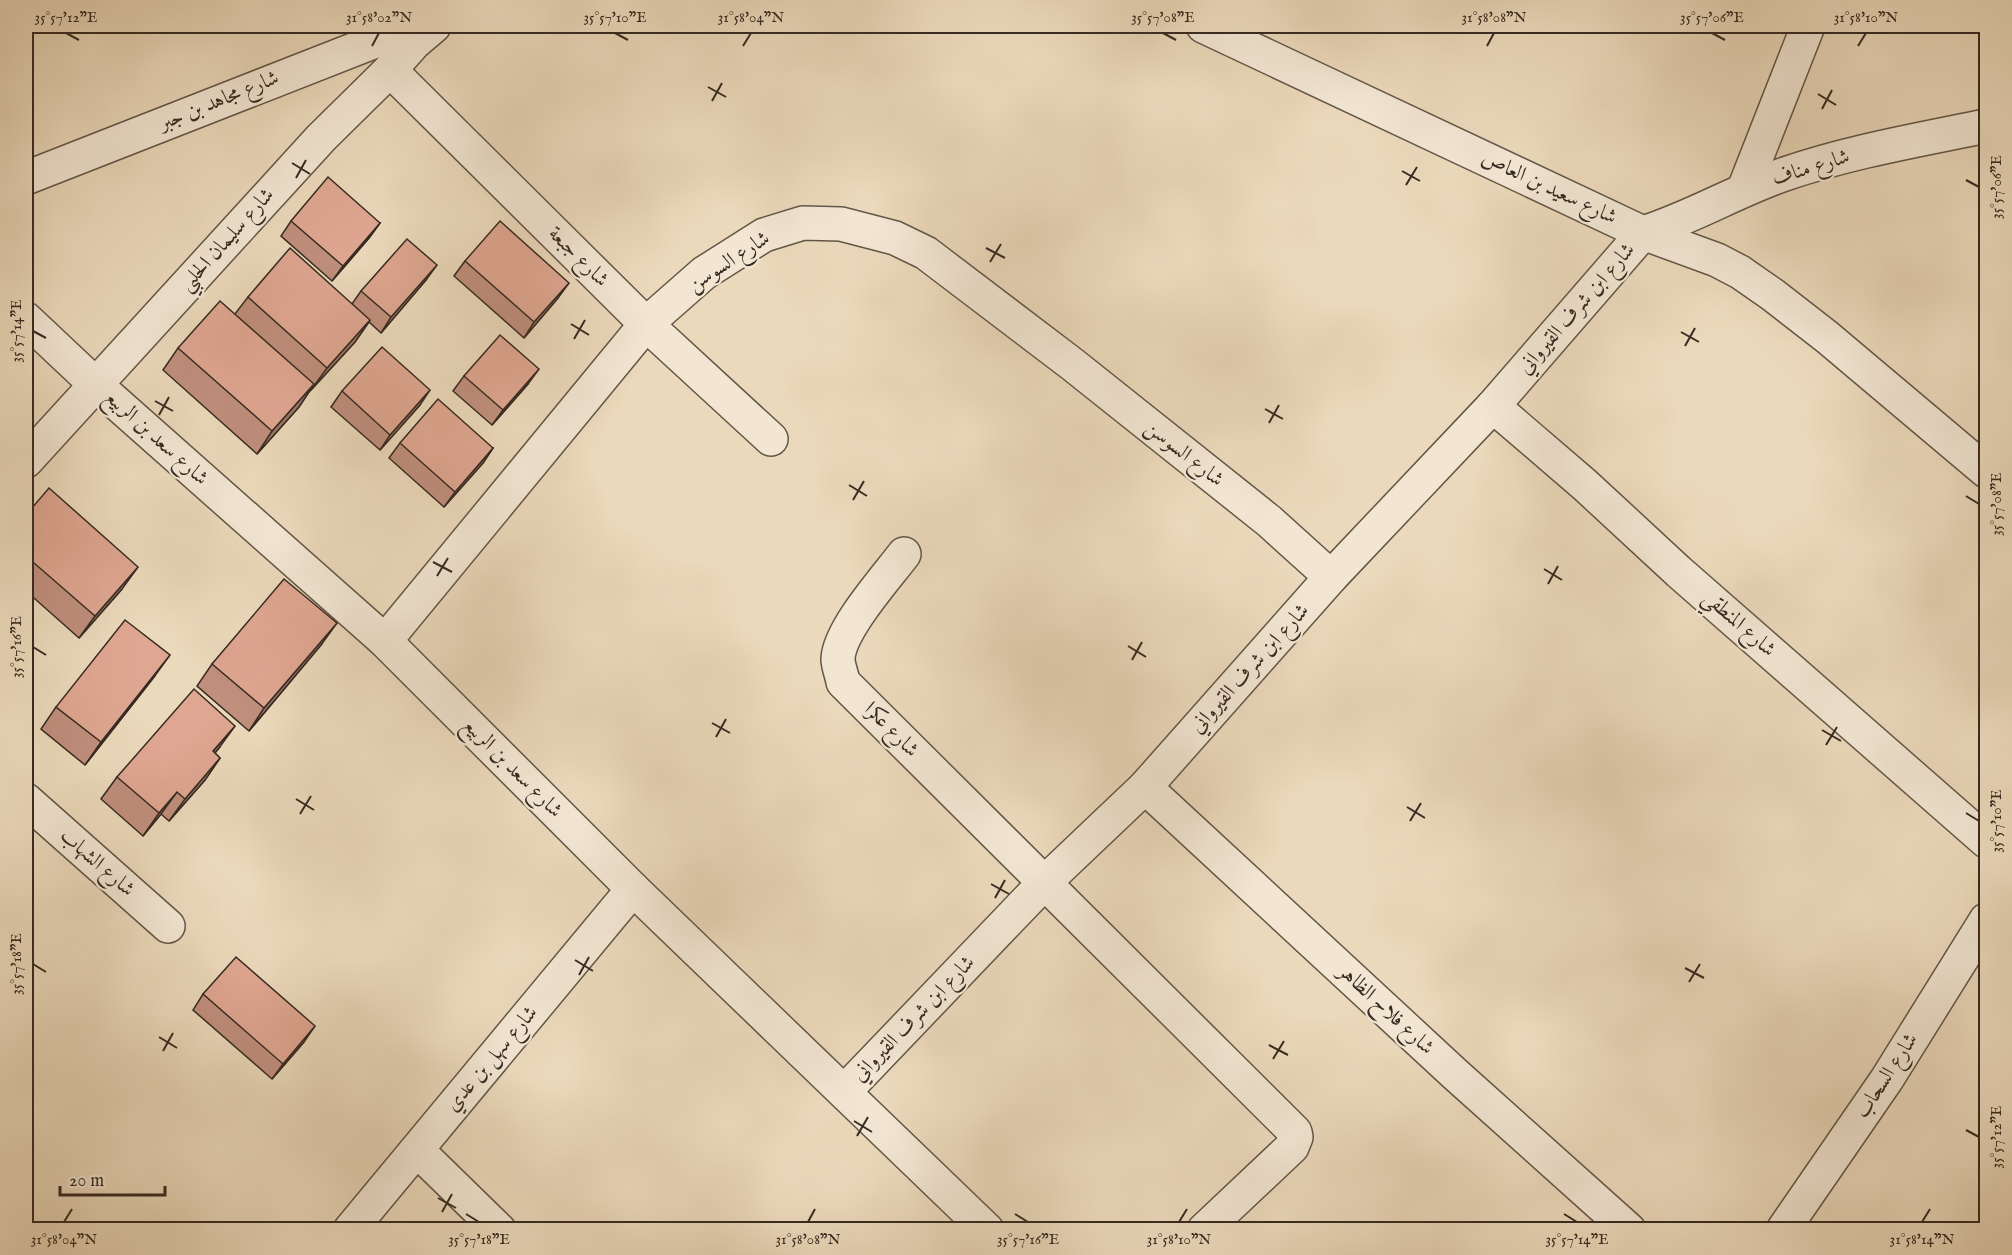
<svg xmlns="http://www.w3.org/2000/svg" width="2012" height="1255" font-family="'IM FELL English',Amiri,serif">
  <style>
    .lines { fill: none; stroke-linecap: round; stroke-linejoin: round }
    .minor-casing { stroke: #635648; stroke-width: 36 }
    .minor { stroke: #f2e6d3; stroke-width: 33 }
    .wall { fill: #c08f7d; stroke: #362a22; stroke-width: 1.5 }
    .shaded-wall { fill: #9c7466; stroke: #362a22; stroke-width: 1.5 }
    .building { fill: #dfa691; stroke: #362a22; stroke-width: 1.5 }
    .ticks { fill: none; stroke: #362a22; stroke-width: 2 }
    .labels { text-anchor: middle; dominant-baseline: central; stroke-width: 4.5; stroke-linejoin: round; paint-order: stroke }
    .street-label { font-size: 21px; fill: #362a22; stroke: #f2e6d3 }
    .neatline { fill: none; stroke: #362a22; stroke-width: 2 }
    .ticks-label { font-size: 15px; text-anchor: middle; fill: #362a22 }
  </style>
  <rect width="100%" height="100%" fill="#ebd9bb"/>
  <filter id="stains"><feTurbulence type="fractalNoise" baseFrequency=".00333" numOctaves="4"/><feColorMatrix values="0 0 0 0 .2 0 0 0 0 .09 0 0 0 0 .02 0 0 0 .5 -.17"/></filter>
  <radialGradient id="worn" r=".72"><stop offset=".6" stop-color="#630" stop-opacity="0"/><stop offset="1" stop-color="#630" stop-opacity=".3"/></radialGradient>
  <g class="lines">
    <g class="minor-casing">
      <g id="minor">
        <path d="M1203 26 1643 233 1717 260 1740 272 1773 295 1827 337 1986 471"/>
        <path d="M390 70 646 324 771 439"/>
        <path d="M26 178 414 26"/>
        <path d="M1744 189 1808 26"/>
        <path d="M26 319 95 384 385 641 633 889 987 1230"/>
        <path d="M1493 406 1585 485 1679 572 1986 841"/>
        <path d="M26 461 321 138 390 70 414 43 434 26"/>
        <path d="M904 554C886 578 839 630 838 659 838 666 842 675 843 682L1295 1132 1296 1137 1292 1147 1204 1230"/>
        <path d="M385 641 646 324 704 273 764 235 803 223 841 224 895 238 926 253 1072 364 1269 521 1331 577"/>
        <path d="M1145 787 1455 1074 1629 1230"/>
        <path d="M26 800 168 926"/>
        <path d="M844 1092 1045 882 1145 787 1331 577 1493 406 1643 233C1691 218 1734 192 1782 175 1848 152 1918 140 1986 126"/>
        <path d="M417 1150 499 1230"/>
        <path d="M350 1230 633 889"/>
        <path d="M1783 1230 1887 1079 1986 920"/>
      </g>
    </g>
    <use href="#minor" class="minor"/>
  </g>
  <g class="wall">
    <path d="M291 221 380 223 369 238 332 281 281 236Z"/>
    <path d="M465 261 558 298 524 338 454 276Z"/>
    <path d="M426 280 381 333 369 322 355 342 311 390V389L299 407 257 454 163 370 178 348 235 314 248 297 352 304 361 291Z"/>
    <path d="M464 376 528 384 492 425 453 391Z"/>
    <path d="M342 391 420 405 380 450 331 407Z"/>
    <path d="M400 443 493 448 483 463 444 507 389 458Z"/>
    <path d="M26 515 122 589 79 638 26 591Z"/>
    <path d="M321 645 249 731 197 686 212 664Z"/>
    <path d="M154 677 85 765 41 729 56 707Z"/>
    <path d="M219 748 215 753 220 758 205 780 169 821 161 814 143 836 101 799 117 777Z"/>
    <path d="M203 994 304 1042 272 1079 193 1010Z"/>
  </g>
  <g class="shaded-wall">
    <path d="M380 223 369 238 332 281 343 266Z"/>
    <path d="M437 265 426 280 381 333 391 317Z"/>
    <path d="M569 283 558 298 524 338 534 322Z"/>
    <path d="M370 320 355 342 311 390 327 368Z"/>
    <path d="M539 369 528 384 492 425 503 410Z"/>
    <path d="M314 384 299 407 257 454 272 431Z"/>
    <path d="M430 390 420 405 380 450 390 435Z"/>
    <path d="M493 448 483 463 444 507 455 492Z"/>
    <path d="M138 567 122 589 79 638 95 616Z"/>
    <path d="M337 623 321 645 249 731 264 708Z"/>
    <path d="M170 655 154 677 85 765 101 742Z"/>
    <path d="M235 726 219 748 197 773 213 751Z"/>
    <path d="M220 758 205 780 169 821 185 799Z"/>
    <path d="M177 792 161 814 143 836 159 813Z"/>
    <path d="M315 1026 304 1042 272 1079 283 1064Z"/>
  </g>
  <g class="building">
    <path d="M328 177 380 223 343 266 291 221Z"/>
    <path d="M500 221 569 283 534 322 465 261Z"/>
    <path d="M407 239 437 265 391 317 361 291Z"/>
    <path d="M290 248 370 320 327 368 248 297Z"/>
    <path d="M220 301 314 384 272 431 178 348Z"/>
    <path d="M500 335 539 369 503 410 464 376Z"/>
    <path d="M382 347 430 390 390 435 342 391Z"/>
    <path d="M438 399 493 448 455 492 400 443Z"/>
    <path d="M49 488 138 567 95 616 26 556V515Z"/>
    <path d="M284 579 337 623 264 708 212 664Z"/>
    <path d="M125 620 170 655 101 742 56 707Z"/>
    <path d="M194 689 235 726 213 751 220 758 185 799 177 792 159 813 117 777Z"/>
    <path d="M236 957 315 1026 283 1064 203 994Z"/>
  </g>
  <path class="ticks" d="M66 33 79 40M615 33 628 40M1163 33 1176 40M1712 33 1725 40M372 46 379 33M743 46 751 33M1487 46 1494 33M1858 46 1866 33M708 87 726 97M1818 94 1836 105M712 101 722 83M1822 109 1832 90M292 163 310 174M1402 171 1420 181M296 178 306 160M1966 180 1979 187M1406 185 1417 167M986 248 1005 258M990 262 1001 244M571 324 589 335M33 331 46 338M1681 332 1699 342M574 339 585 320M1685 346 1695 328M155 401 173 411M1265 409 1283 419M159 415 169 397M1269 423 1279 405M849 485 867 496M1966 496 1979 504M853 500 864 481M433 562 452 572M1544 569 1562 580M437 576 448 558M1548 584 1558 566M1128 646 1146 657M33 647 46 655M1132 660 1142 642M712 723 730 733M1822 730 1841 741M716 737 726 719M1826 745 1837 727M296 799 314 810M1407 807 1425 818M1966 813 1979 821M300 814 311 796M1410 821 1421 803M991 884 1009 894M995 898 1005 880M575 960 593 971M33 964 46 972M1685 968 1704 978M579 975 589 957M1689 982 1700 964M159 1037 177 1048M1269 1045 1288 1055M163 1051 173 1033M1273 1059 1284 1041M854 1121 872 1132M1966 1130 1979 1137M857 1136 868 1117M438 1198 456 1208M442 1212 452 1194M466 1214 479 1222M1015 1214 1028 1222M1564 1214 1577 1222M64 1222 72 1209M808 1222 815 1209M1179 1222 1187 1209M1922 1222 1930 1209"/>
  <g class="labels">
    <g class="street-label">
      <text transform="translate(219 101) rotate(-22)">شارع مجاهد بن جبر</text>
      <text transform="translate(1811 168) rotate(-17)">شارع مناف</text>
      <text transform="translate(1549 188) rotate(25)">شارع سعيد بن العاص</text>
      <text transform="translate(227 240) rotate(-48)">شارع سليمان الحلبي</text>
      <text transform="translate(578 257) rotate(45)">شارع جبعة</text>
      <text transform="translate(729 262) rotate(-33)">شارع السوسن</text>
      <text transform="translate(1577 309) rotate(-49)">شارع ابن شرف القيرواني</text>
      <text transform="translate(156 438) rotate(42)">شارع سعد بن الربيع</text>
      <text transform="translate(1184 454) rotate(38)">شارع السوسن</text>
      <text transform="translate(1739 624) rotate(41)">شارع المنطقي</text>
      <text transform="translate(1250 669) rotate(-48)">شارع ابن شرف القيرواني</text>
      <text transform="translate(891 730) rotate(45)">شارع عكرا</text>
      <text transform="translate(512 768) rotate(45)">شارع سعد بن الربيع</text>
      <text transform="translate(97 863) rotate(41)">شارع الشهاب</text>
      <text transform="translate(1386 1010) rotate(43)">شارع فلاح الظاهر</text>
      <text transform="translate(914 1019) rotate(-46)">شارع ابن شرف القيرواني</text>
      <text transform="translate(492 1059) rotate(-50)">شارع سهل بن عدي</text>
      <text transform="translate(1887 1076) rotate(-57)">شارع السحاب</text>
    </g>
  </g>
  <rect width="2012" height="1255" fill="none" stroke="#ebd9bb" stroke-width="66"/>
  <path d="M60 1186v9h105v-9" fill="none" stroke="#362a22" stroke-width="3"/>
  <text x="69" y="1186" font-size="18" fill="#362a22" stroke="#f2e6d3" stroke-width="4.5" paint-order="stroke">20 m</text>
  <rect x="33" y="33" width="1946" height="1189" class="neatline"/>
  <g class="ticks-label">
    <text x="66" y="22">35°57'12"E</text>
    <text x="379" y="22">31°58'02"N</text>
    <text x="615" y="22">35°57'10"E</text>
    <text x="751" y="22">31°58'04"N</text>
    <text x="1163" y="22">35°57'08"E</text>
    <text x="1494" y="22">31°58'08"N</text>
    <text x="1712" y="22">35°57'06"E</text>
    <text x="1866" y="22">31°58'10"N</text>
    <text transform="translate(1996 187) rotate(-90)" y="5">35°57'06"E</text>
    <text transform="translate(16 331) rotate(-90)" y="5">35°57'14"E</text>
    <text transform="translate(1996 504) rotate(-90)" y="5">35°57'08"E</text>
    <text transform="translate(16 647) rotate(-90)" y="5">35°57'16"E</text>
    <text transform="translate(1996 821) rotate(-90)" y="5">35°57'10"E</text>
    <text transform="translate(16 964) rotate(-90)" y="5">35°57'18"E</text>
    <text transform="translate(1996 1137) rotate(-90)" y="5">35°57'12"E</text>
    <text x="64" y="1244">31°58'04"N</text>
    <text x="479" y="1244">35°57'18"E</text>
    <text x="808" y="1244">31°58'08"N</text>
    <text x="1028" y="1244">35°57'16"E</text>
    <text x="1179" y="1244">31°58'10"N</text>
    <text x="1577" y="1244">35°57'14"E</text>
    <text x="1922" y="1244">31°58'14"N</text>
  </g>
  <rect width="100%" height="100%" filter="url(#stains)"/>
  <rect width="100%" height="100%" fill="url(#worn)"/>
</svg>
